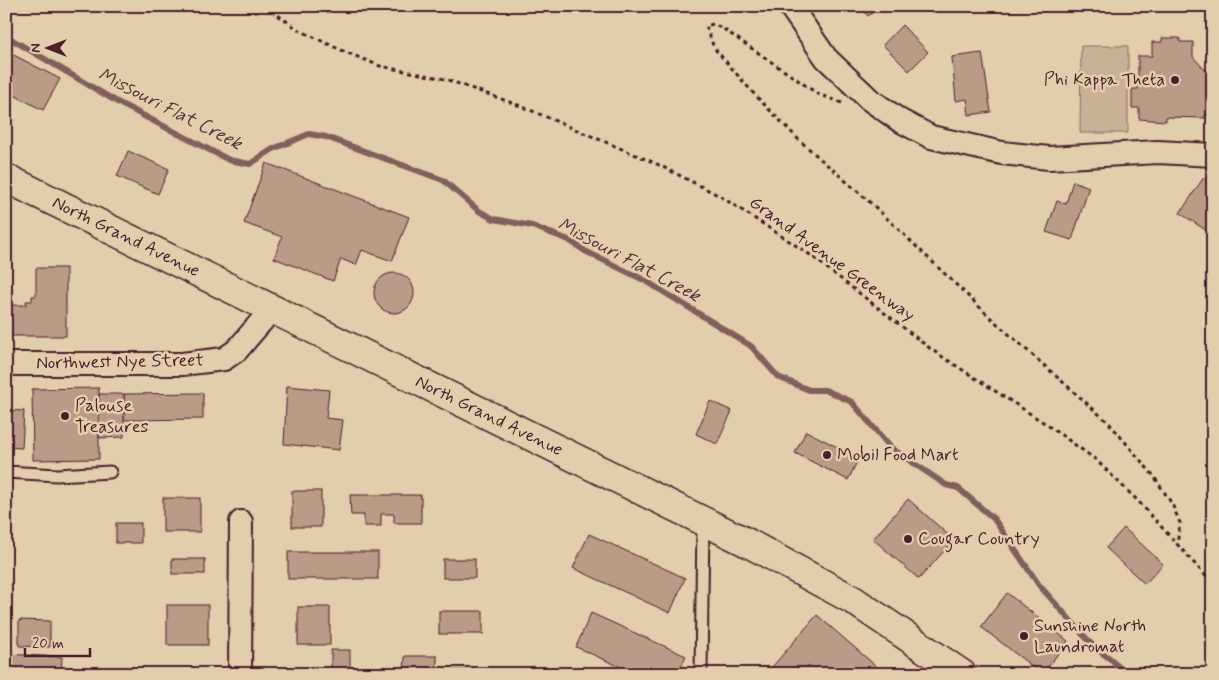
<svg xmlns="http://www.w3.org/2000/svg" width="1219" height="680" font-family="Mynerve,sans-serif">
  <style>
    .green { fill: #c9b197; stroke: #8a6861 }
    .lines { fill: none; stroke-linecap: round; stroke-linejoin: round }
    .stream { stroke: #815f5a; stroke-width: 6 }
    .building { fill: #b89c88; stroke: #4a1f2b }
    .lane-casing { stroke: #4a1f2b; stroke-width: 15 }
    .street-casing { stroke: #4a1f2b; stroke-width: 26 }
    .primary-casing { stroke: #4a1f2b; stroke-width: 31 }
    .path { stroke: #4a1f2b; stroke-width: 3; stroke-dasharray: 4 4; stroke-linecap: butt }
    .lane { stroke: #e2cdac; stroke-width: 11 }
    .street { stroke: #e2cdac; stroke-width: 22 }
    .primary { stroke: #e2cdac; stroke-width: 28 }
    .poi-dot { fill: #4a1f2b; stroke: #e2cdac; stroke-width: 2 }
    .labels { text-anchor: middle; dominant-baseline: central; stroke-width: 5; stroke-linejoin: round; paint-order: stroke }
    .poi-label { font-size: 18px; fill: #4a1f2b; stroke: #e2cdac; text-anchor: start }
    .street-label { font-size: 18px; fill: #4a1f2b; stroke: #e2cdac }
    .water-label { font-size: 19px; font-style: italic; fill: #5c343b; stroke: #e2cdac }
  </style>
  <rect width="100%" height="100%" fill="#e2cdac"/>
  <filter id="ink" filterUnits="userSpaceOnUse"><feTurbulence type="fractalNoise" baseFrequency=".02" numOctaves="2"/><feDisplacementMap in="SourceGraphic" scale="10" xChannelSelector="R" yChannelSelector="G"/><feConvolveMatrix kernelMatrix="1 2 1 2 8 2 1 2 1" color-interpolation-filters="sRGB"/></filter>
  <g filter="url(#ink)">
    <path class="green" d="M1081 46H1128V133H1080Z"/>
    <g class="lines">
      <path class="stream" d="M6 36 119 103 229 160 250 164 273 149 309 134 326 137 443 180 479 211 494 219 532 226 569 240 585 251 646 281 751 346 778 377 809 390H825L852 402 891 448 946 485 958 488 994 519 1039 585 1094 647 1112 660 1126 674"/>
    </g>
    <g class="building">
      <path d="M860 6H881L868 16Z"/>
      <path d="M902 25 928 52 909 71 883 45Z"/>
      <path d="M1162 38H1180V42H1193V57L1206 71 1213 72V115H1205V118L1166 117V121L1139 119V108H1132V89H1138V56H1152V42H1162Z"/>
      <path d="M6 51 60 79 43 110 6 91Z"/>
      <path d="M982 53 991 112 969 115 967 99 956 101 952 57Z"/>
      <path d="M128 151 169 169 158 194 117 176Z"/>
      <path d="M266 163 409 217 392 261 362 250 356 265 341 259 333 281 274 258 282 237 244 223Z"/>
      <path d="M1204 177 1213 183V235L1180 213Z"/>
      <path d="M1073 181 1089 187 1072 240 1046 232 1057 201 1066 204Z"/>
      <path d="M36 268H66V336H6V305H26V301H32V296H36Z"/>
      <circle cx="394" cy="293" r="20"/>
      <path d="M287 386 329 390 326 418 343 420 339 450 284 444Z"/>
      <path d="M99 388V459L33 460 32 389Z"/>
      <path d="M203 393V419L124 420V394Z"/>
      <path d="M99 394H124V437L99 438Z"/>
      <path d="M710 401 732 411 717 444 696 434Z"/>
      <path d="M6 410 24 411 22 448 6 447Z"/>
      <path d="M806 431 859 458 848 480 795 453Z"/>
      <rect x="292" y="491" width="29" height="36"/>
      <path d="M350 495H421V523H394V514H381V526H364V515H351Z"/>
      <rect x="163" y="498" width="37" height="34"/>
      <path d="M908 499 954 540 919 579 873 539Z"/>
      <rect x="116" y="523" width="25" height="20"/>
      <path d="M1124 528 1163 564 1145 584 1106 548Z"/>
      <path d="M589 534 685 578 670 613 573 568Z"/>
      <rect x="288" y="552" width="90" height="27"/>
      <rect x="172" y="559" width="33" height="15"/>
      <rect x="443" y="559" width="32" height="19"/>
      <path d="M1007 593 1068 641 1042 674 981 627Z"/>
      <rect x="167" y="605" width="41" height="40"/>
      <rect x="298" y="607" width="32" height="38"/>
      <rect x="439" y="611" width="44" height="23"/>
      <path d="M591 613 686 656 678 674H636L576 647Z"/>
      <path d="M817 615 885 674H766Z"/>
      <path d="M19 620 50 621V647L19 646Z"/>
      <path d="M331 650H350V671L331 670Z"/>
      <path d="M6 654 62 657 61 674H6Z"/>
      <path d="M405 656H437V674L404 672Z"/>
      <rect x="444" y="670" width="48" height="4"/>
    </g>
    <g class="lines">
      <g class="lane-casing">
        <g id="lane">
          <path d="M6 472 57 475 110 472"/>
          <path d="M701 674 703 523"/>
        </g>
      </g>
      <g class="street-casing">
        <g id="street">
          <path d="M790 6 826 58 869 99 899 120 931 137 1002 153 1049 158 1158 152 1213 155"/>
          <path d="M6 364H182L224 359 237 350 272 309"/>
          <path d="M240 674 241 522"/>
        </g>
      </g>
      <g class="primary-casing">
        <path id="primary" d="M6 178 748 543 853 600 962 674"/>
      </g>
      <g class="path">
        <path d="M265 6 299 30 343 51 380 66 445 79 518 105 655 163 720 196 809 254 932 350 1043 422 1095 459 1138 501 1213 584"/>
        <path d="M842 103 818 94 725 30 713 24 706 26 714 48 755 95 799 140 873 205 993 320 1109 423 1153 475 1172 504 1180 523 1177 545"/>
      </g>
      <use href="#lane" class="lane"/>
      <use href="#street" class="street"/>
      <use href="#primary" class="primary"/>
    </g>
  </g>
  <g class="poi-dot">
    <circle cx="1175" cy="80" r="5"/>
    <circle cx="65" cy="416" r="5"/>
    <circle cx="827" cy="455" r="5"/>
    <circle cx="908" cy="539" r="5"/>
    <circle cx="1024" cy="636" r="5"/>
  </g>
  <g class="labels">
    <g class="poi-label">
      <text x="1165" y="80" text-anchor="end">Phi Kappa Theta</text>
      <text x="75" y="406">Palouse<tspan x="75" dy="21">Treasures</tspan></text>
      <text x="837" y="455">Mobil Food Mart</text>
      <text x="918" y="539">Cougar Country</text>
      <text x="1034" y="626">Sunshine North<tspan x="1034" dy="21">Laundromat</tspan></text>
    </g>
    <g class="street-label">
      <text transform="translate(126 237) rotate(26)">North Grand Avenue</text>
      <text transform="translate(832 259) rotate(36)">Grand Avenue Greenway</text>
      <text transform="translate(120 362) rotate(-1)">Northwest Nye Street</text>
      <text transform="translate(489 416) rotate(26)">North Grand Avenue</text>
    </g>
    <g class="water-label">
      <text transform="translate(170 109) rotate(27)">Missouri Flat Creek</text>
      <text transform="translate(629 260) rotate(28)">Missouri Flat Creek</text>
    </g>
  </g>
  <rect width="1219" height="680" fill="none" stroke="#e2cdac" stroke-width="25"/>
  <rect x="12" y="12" width="1194" height="655" fill="none" stroke="#4a1f2b" stroke-width="2" filter="url(#ink)"/>
  <g transform="translate(48 48) rotate(270)" stroke="#e2cdac" stroke-width="4" paint-order="stroke">
  <path d="M0-4L9 19L0 12L-9 19Z" fill="#4a1f2b"/>
  <text y="-8" font-size="14" font-weight="bold" text-anchor="middle" fill="#4a1f2b">N</text>
  </g>
  <path d="M25 648v8h65v-8" fill="none" stroke="#4a1f2b" stroke-width="2.5"/>
  <text x="32" y="648" font-size="15" fill="#4a1f2b" stroke="#e2cdac" stroke-width="4" paint-order="stroke">20 m</text>
</svg>
